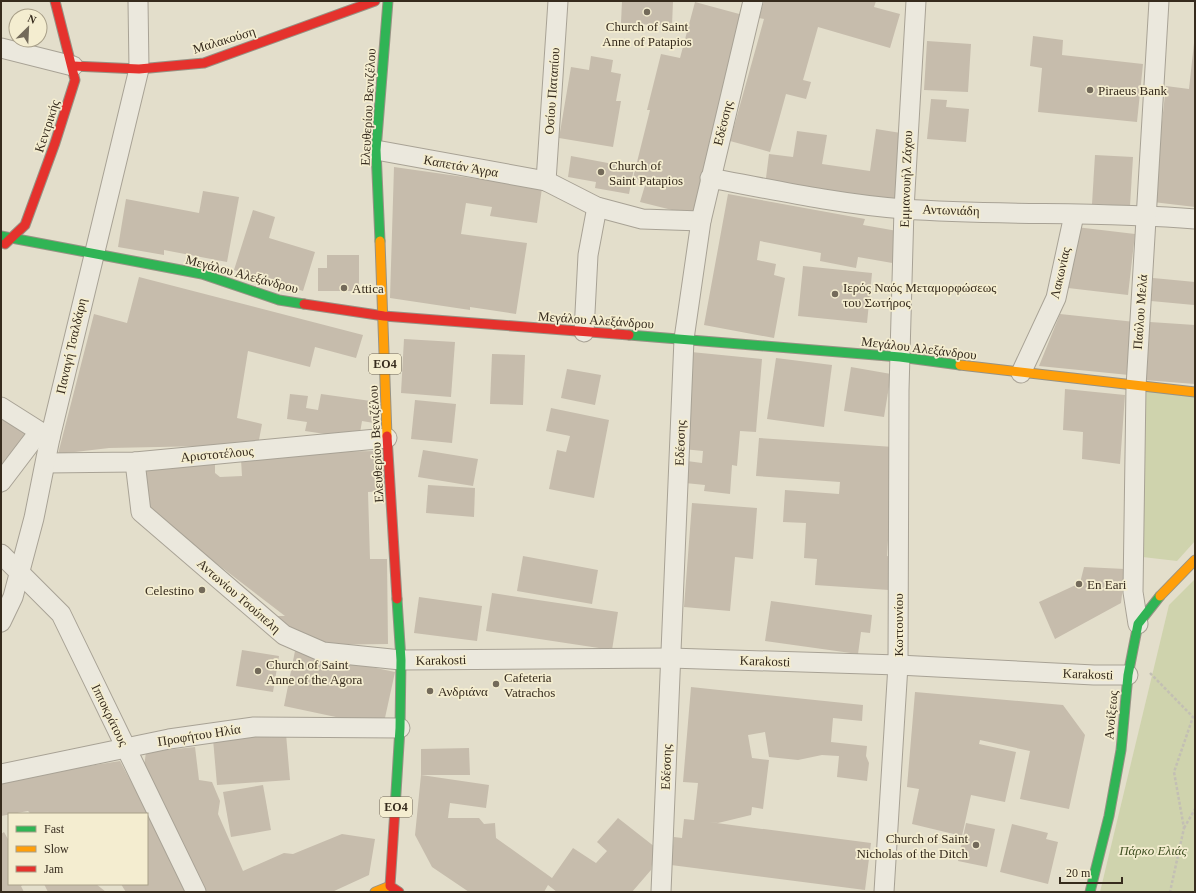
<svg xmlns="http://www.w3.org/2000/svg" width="1196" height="893" font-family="Georgia,serif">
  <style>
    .green { fill: #cfd3ad }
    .building { fill: #c6bcac }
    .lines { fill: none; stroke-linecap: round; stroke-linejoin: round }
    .street-casing { stroke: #a8a295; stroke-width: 21 }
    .fast-casing { stroke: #979284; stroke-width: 11 }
    .slow-casing { stroke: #979284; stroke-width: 11 }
    .jam-casing { stroke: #979284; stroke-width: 11 }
    .path { stroke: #c3bfb4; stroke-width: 2.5; stroke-dasharray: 3 2; stroke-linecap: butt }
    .street { stroke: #ebe8dd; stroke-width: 19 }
    .fast { stroke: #30b455; stroke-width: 9 }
    .slow { stroke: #ff9f0a; stroke-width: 9 }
    .jam { stroke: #e5322d; stroke-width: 9 }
    .poi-dot { fill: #736a5a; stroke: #f4edd0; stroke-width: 1.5 }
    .labels { text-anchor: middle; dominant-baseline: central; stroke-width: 3.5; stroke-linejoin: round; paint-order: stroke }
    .shield { fill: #f4edd0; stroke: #6f6553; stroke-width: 1 }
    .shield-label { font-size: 12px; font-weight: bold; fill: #362b1d }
    .poi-label { font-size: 13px; fill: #362b1d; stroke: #f4edd0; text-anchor: start }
    .street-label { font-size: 13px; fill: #362b1d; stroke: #f4edd0 }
    .park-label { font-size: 13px; font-style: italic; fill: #425224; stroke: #f4edd0 }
  </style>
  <rect width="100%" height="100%" fill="#e3decb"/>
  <g class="green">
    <path d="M1136 387 1195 393V541L1177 561 1134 556Z"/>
    <path d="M1195 579V892H1100L1169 605Z"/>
  </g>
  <g class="building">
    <path d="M622 1H673L672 26 621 23Z"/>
    <path d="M764 1H876L874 7 900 14 890 48 818 27 803 80 811 82 806 99 786 94 770 152 730 141 764 19 759 18Z"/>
    <path d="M695 2 743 15 692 215 640 202 646 182 633 178 650 110H647L661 54 680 58Z"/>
    <path d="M1033 36 1063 40 1062 55 1143 64 1137 122 1038 112 1042 68 1030 66Z"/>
    <path d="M927 41 971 44 968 92 924 90Z"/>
    <path d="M1194 43 1195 207 1153 202 1166 86 1189 89Z"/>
    <path d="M591 56 613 60 611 72 621 74 616 101H621L613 147 559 138 571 67 589 70Z"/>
    <path d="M931 99 947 100 946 107 969 109 966 142 927 139Z"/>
    <path d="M876 129 907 134 897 206 765 186 769 154 793 157 797 131 827 135 822 164 870 171Z"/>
    <path d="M1095 155 1133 157 1130 206 1092 204Z"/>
    <path d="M571 156 634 168 629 194 595 188 596 182 568 177Z"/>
    <path d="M394 167 542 188 537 223 490 216 492 207 466 203 461 234 527 243 516 314 470 307V310L390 298Z"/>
    <path d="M203 191 239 197 227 262 164 250V255L118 247 126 199 199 213Z"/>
    <path d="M728 194 865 219 863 225 903 232 898 264 858 257 856 268 820 261 821 253 760 241 757 260 776 264 774 275 785 278 774 338 704 325Z"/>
    <path d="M253 210 275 217 269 238 315 252 303 291 234 270Z"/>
    <path d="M1076 227 1135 234 1128 295 1068 288Z"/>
    <path d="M327 255H359V291H318V268H327Z"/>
    <path d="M803 266 872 273 867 323 798 316Z"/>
    <path d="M139 277 363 335 356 358 315 347 310 367 248 351 237 418 262 424 258 445 109 448 58 454 94 314 127 323Z"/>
    <path d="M1153 278 1195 282 1194 305 1151 301Z"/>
    <path d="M1060 314 1135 322 1129 375 1039 366Z"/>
    <path d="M1150 322 1195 325V384L1144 380Z"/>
    <path d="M404 339 455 342 451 397 401 393Z"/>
    <path d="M691 352 762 359 756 432 740 431 737 466 732 465 730 494 704 491 705 485 685 483 687 461 702 463 703 451 683 449Z"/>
    <path d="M492 354 525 355 523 405 490 404Z"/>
    <path d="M776 358 832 365 824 427 767 419Z"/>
    <path d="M851 367 891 374 884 417 844 411Z"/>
    <path d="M567 369 601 375 595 405 561 398Z"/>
    <path d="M1065 389 1125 395 1120 464 1082 459 1083 432 1063 430Z"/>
    <path d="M290 394 308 396 306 408 318 410 321 394 378 402 374 423 362 421 359 439 305 431 307 422 287 419Z"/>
    <path d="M415 400 456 404 452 443 411 439Z"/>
    <path d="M551 408 609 420 594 498 549 489 557 450 566 452 570 436 546 431Z"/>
    <path d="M1 416 28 432 1 476Z"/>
    <path d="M759 438 894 447 887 556 891 557 889 590 815 585 817 559 804 558 806 523 783 522 785 490 839 494 840 482 756 476Z"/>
    <path d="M423 450 478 459 473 486 418 477Z"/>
    <path d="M384 451 385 491 368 492 370 559H387L388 644 312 645 275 616H285L147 510 145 463 215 461V473L220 477 242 476 241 459 283 458 287 452Z"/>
    <path d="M428 485 475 488 474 517 426 513Z"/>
    <path d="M692 503 757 508 753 559 735 557 730 611 684 607Z"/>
    <path d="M523 556 598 570 592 604 517 591Z"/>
    <path d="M1084 567 1125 569 1121 603 1055 639 1039 602 1080 583Z"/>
    <path d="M492 593 618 612 612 650 486 631Z"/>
    <path d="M419 597 482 606 477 641 414 633Z"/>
    <path d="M771 601 872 615 870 633 861 632 858 654 765 641Z"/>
    <path d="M242 650 279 656 273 692 236 686Z"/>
    <path d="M295 651 395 672 383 727 284 706Z"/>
    <path d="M691 687 863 705 862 721 833 718 831 742 867 746 866 756 869 763 867 781 837 777 839 756 822 755 798 760 769 757 765 732 748 735 752 758 769 760 763 809 752 807 751 815 718 823 709 822 871 843 865 890 671 865 674 837 682 838 684 819 694 820 698 783 683 782Z"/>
    <path d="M915 692 1063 705 1085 735 1069 809 1020 799 1030 751 980 740 979 744 1016 752 1005 802 971 795 962 836 912 824 919 789 907 787Z"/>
    <path d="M286 734 290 780 217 785 213 739Z"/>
    <path d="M195 747 199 780 212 782 220 801 218 814 243 871 284 853 293 854 342 834 375 839 369 875 332 892H201L144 767 146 752Z"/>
    <path d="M469 748 470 775H421L489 785 486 808 450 803 448 818H479L484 824 495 823 496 838 552 878 573 848 596 863 607 851 597 842 618 818 655 847 651 870 632 892H557L548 885 544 892H469L432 867 415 835 421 775V749Z"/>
    <path d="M120 761 189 892H126L124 889 121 884H147V814H31L28 811 1 816V780Z"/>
    <path d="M263 785 271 830 231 837 223 792Z"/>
    <path d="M966 823 995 829 987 867 958 861Z"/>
    <path d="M1012 824 1048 833 1046 839 1058 842 1048 884 1000 872Z"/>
    <path d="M4 832 9 841V884H24L21 886 24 892H1V834Z"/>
    <path d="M44 884H96L106 892H48Z"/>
  </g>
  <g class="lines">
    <g class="street-casing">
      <g id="street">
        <path d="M1 48 73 66"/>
        <path d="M376 150 546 181 597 207 642 219 701 221"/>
        <path d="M710 178C774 190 839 204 904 209 1001 216 1098 211 1195 219"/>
        <path d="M546 181 558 1"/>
        <path d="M584 332 588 255 597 207"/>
        <path d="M1021 373 1056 298 1074 215"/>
        <path d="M1 407 50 438"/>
        <path d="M135 462 141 512 284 635 323 652 401 660 670 658 898 665 1094 675H1128"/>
        <path d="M46 463 135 462 387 438"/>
        <path d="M1 482 39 432"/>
        <path d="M1 554 61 614 196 892"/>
        <path d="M1 622 13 597 34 518 50 438 139 69 138 1"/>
        <path d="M1138 624 1133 592 1136 387 1159 1"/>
        <path d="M1 774 169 739 254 727 400 728"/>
        <path d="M661 892 684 339 701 221 753 1"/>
        <path d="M884 892 898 665 899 390 904 209 916 1"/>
      </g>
    </g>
    <g class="fast-casing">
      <g id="fast">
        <path d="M1 236 202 274 279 300 304 304"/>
        <path d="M380 241 376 150 388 1"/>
        <path d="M629 335 900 357 960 365"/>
        <path d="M395 809 400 728 401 660 397 599"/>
        <path d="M1090 892 1109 816 1121 750 1128 675 1138 624 1160 596"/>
      </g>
    </g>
    <g class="slow-casing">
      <g id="slow">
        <path d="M380 241 387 436"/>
        <path d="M960 365 1195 392"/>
        <path d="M1160 596 1195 560"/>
        <path d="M375 892 390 886"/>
      </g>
    </g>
    <g class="jam-casing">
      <g id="jam">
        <path d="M73 66 139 69 204 63 375 1"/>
        <path d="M5 244 25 225 55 143 75 80 55 1"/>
        <path d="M304 304 384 316 629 335"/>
        <path d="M387 436 397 599"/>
        <path d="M395 809 390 886 399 892"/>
      </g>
    </g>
    <g class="path">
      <path d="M1150 673 1193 717 1174 772 1184 828 1170 892"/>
      <path d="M1184 828 1195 809"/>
    </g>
    <use href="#street" class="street"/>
    <use href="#fast" class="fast"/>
    <use href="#slow" class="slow"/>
    <use href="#jam" class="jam"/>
  </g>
  <g class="poi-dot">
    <circle cx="647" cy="12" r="4"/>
    <circle cx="1090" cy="90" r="4"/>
    <circle cx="601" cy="172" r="4"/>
    <circle cx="344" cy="288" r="4"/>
    <circle cx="835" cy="294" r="4"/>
    <circle cx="1079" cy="584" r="4"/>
    <circle cx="202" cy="590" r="4"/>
    <circle cx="258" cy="671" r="4"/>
    <circle cx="496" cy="684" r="4"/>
    <circle cx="430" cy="691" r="4"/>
    <circle cx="976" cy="845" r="4"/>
  </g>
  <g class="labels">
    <g class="shield">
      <rect x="369" y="354" width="32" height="20" rx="3"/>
      <rect x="380" y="797" width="32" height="20" rx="3"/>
    </g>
    <g class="shield-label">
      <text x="385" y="364">ΕΟ4</text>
      <text x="396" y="807">ΕΟ4</text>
    </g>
    <g class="poi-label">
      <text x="647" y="26" text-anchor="middle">Church of Saint<tspan x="647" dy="15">Anne of Patapios</tspan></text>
      <text x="1098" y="90">Piraeus Bank</text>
      <text x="609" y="165">Church of<tspan x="609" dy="15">Saint Patapios</tspan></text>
      <text x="843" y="287">Ιερός Ναός Μεταμορφώσεως<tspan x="843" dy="15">του Σωτήρος</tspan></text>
      <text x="352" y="288">Attica</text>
      <text x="1087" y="584">En Eari</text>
      <text x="194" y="590" text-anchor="end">Celestino</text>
      <text x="266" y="664">Church of Saint<tspan x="266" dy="15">Anne of the Agora</tspan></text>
      <text x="504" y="677">Cafeteria<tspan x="504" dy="15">Vatrachos</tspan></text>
      <text x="438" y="691">Ανδριάνα</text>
      <text x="968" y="838" text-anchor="end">Church of Saint<tspan x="968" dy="15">Nicholas of the Ditch</tspan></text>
    </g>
    <g class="street-label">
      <text transform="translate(224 40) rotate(-17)">Μαλακούση</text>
      <text transform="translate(552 91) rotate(-86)">Οσίου Παταπίου</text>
      <text transform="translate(368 107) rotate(-87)">Ελευθερίου Βενιζέλου</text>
      <text transform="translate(723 123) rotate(-76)">Εδέσσης</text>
      <text transform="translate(47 126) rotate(-72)">Κεντρικής</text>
      <text transform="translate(461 166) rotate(10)">Καπετάν Άγρα</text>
      <text transform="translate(906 179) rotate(-88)">Εμμανουήλ Ζάχου</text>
      <text transform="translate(951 210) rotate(2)">Αντωνιάδη</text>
      <text transform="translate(1060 273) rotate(-77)">Λακωνίας</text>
      <text transform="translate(242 274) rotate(15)">Μεγάλου Αλεξάνδρου</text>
      <text transform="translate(1140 312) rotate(-86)">Παύλου Μελά</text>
      <text transform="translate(596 320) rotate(4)">Μεγάλου Αλεξάνδρου</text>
      <text transform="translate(71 346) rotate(-77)">Παναγή Τσαλδάρη</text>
      <text transform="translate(919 348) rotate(7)">Μεγάλου Αλεξάνδρου</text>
      <text transform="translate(680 443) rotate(-88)">Εδέσσης</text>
      <text transform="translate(376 444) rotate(-93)">Ελευθερίου Βενιζέλου</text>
      <text transform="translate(217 454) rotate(-5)">Αριστοτέλους</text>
      <text transform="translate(239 596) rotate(41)">Αντωνίου Τσούπελη</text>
      <text transform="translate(898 625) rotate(-90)">Κωττουνίου</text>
      <text transform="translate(441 660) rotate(-1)">Karakosti</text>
      <text transform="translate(765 661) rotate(2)">Karakosti</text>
      <text transform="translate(1088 674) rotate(2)">Karakosti</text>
      <text transform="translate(110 715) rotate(64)">Ιπποκράτους</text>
      <text transform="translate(1111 715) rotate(-85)">Ανοίξεως</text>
      <text transform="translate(199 735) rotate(-9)">Προφήτου Ηλία</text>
      <text transform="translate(666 767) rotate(-88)">Εδέσσης</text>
    </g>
    <g class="park-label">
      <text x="1153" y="850">Πάρκο Ελιάς</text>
    </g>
  </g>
  <rect width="1196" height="893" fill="none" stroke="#362b1d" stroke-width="4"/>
  <rect x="8" y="813" width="140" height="72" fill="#f4edd0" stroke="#a89f88"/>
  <rect x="16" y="826" width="20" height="6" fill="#30b455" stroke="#a89f88"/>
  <text x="44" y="833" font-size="12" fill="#362b1d">Fast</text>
  <rect x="16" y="846" width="20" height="6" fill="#ff9f0a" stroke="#a89f88"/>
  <text x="44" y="853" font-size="12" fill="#362b1d">Slow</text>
  <rect x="16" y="866" width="20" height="6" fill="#e5322d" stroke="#a89f88"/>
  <text x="44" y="873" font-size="12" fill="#362b1d">Jam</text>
  <g transform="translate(28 28) rotate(24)"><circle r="19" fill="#f4edd0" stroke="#a89f88"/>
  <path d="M0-3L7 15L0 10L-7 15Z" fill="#736a5a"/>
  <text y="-6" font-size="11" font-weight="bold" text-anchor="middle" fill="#362b1d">N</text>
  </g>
  <path d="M1060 877v6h62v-6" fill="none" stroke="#362b1d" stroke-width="2"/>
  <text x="1066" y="877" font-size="12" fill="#362b1d" stroke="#f4edd0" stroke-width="3" paint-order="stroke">20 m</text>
</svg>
